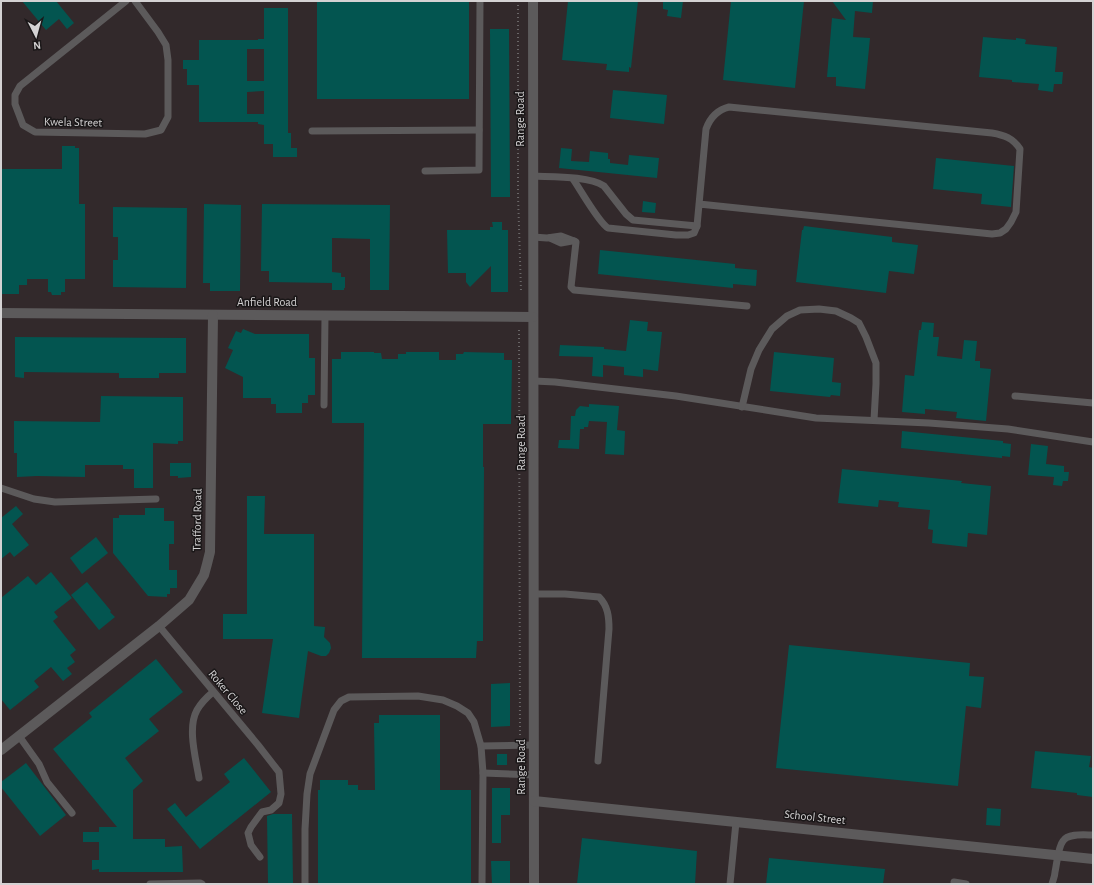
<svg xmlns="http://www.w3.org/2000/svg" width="1094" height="885" font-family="'Alegreya Sans',sans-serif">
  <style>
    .built { fill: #32292b }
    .building { fill: #035550; fill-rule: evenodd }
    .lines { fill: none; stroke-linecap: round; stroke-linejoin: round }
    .path { stroke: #696667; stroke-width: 2; stroke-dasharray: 1 3; stroke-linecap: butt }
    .lane { stroke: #5c5a5b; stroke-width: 7 }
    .street { stroke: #5c5a5b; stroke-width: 10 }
    .labels { text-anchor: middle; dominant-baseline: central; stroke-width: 3; stroke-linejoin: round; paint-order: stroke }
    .street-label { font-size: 12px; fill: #d4d2d3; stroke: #1a1718 }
  </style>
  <rect width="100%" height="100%" fill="#232021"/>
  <rect class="built" x="1" y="1" width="1092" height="883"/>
  <g class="building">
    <path d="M22 1H56L74 23 67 29 59 19 46 30Z"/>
    <rect x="317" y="1" width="152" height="98"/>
    <path d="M568 1H638L631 68 629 67V72L606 70 607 64 562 60Z"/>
    <path d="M663 1H683L681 18 667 16 668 10 663 9Z"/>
    <path d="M731 1H804L795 88 723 80Z"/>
    <path d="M832 1H873L872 13 855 11 853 37 870 38 865 89 836 86V77H827L832 18 846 20Z"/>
    <path d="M264 8H288V133H291V148H297V157H273V144H264V125L258 124V122H199V85H187V69H183V60H199V40H258V39H264ZM247 49H264V81H247ZM264 91V114H247V92Z"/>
    <path d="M490 29H509L510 197H491Z"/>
    <path d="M983 37 1016 40V38L1024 39 1026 40 1025 44 1057 47 1055 72H1063L1062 84H1054L1053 92 1038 90 1039 84 1012 82V80L979 77Z"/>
    <path d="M613 90 667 95 664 124 610 118Z"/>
    <path d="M62 146H75V148H79V204H85V279H65V292H61V295H52L51 292H48V279H27V285H19V294H1V169H62Z"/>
    <path d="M561 148 572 149 571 161 589 162 590 151 608 153V159H610V163L628 165 629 155 659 158 657 178 559 168Z"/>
    <path d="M936 158 1014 166 1011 207 981 204 982 194 933 189Z"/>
    <path d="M643 201 656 203 655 213 642 212Z"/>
    <path d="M204 204 241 205 240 291H210V283H203Z"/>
    <path d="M262 204 390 205 389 290H370V239L332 238V272L341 273V277H345V288H344V290H332V283L269 282V271H261Z"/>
    <path d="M113 207 187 208 186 288 113 287V260H118V237H113Z"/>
    <path d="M492 222H502V230H508V292H491V266L470 287 466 282V273H448L447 230H490V227H493Z"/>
    <path d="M804 226 892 237V242L918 245 914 274 889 271 886 293 796 282 802 230H803Z"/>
    <path d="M600 250 735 264V268L757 270 756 286 733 284V288L598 274Z"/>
    <path d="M630 320 648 322 647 331 662 332 658 371 643 369V377L624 375V367L603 365V377L592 376 593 357 559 356 560 345 604 347V349L626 351Z"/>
    <path d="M922 322 934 323 933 337H939L937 356 962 359 964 340 977 341 975 361H980V368L991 369 986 421 956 418 957 412 925 409V414L902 412 905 375 914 376 919 330H921Z"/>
    <path d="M243 329 255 334H309V358H315V395H308V403H302V413H276V404H271V398H243V377L225 368 233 350 228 348 236 331 241 333Z"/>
    <path d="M15 337 186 338V373H159V378H119V373L24 372V378L15 377Z"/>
    <path d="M341 352H374V353H381L382 359H398V354H406V352H439V360H456V354H463L464 352 504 353V360H512L511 424H483V467H484L483 641H477L476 658H362L364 423H332V359H341Z"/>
    <path d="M774 352 834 358 832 382 841 383 840 396 831 395 830 397 770 391Z"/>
    <path d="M101 396 183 397V441H178V444L153 443V488H134V469H123V465H85V477L37 476 17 477V453H14V421L100 422Z"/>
    <path d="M589 404 619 406 617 430 625 431 624 455 605 454 607 422 589 421 588 427H584V429H580L579 449 558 448 559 440H570L571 416H575L576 410 580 406 589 407Z"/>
    <path d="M902 431 1003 441V443L1011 444 1010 457 1002 456V458L901 448Z"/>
    <path d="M1031 444 1048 446 1046 464 1064 466V472H1069L1068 481H1063L1062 486 1053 485 1054 477 1028 475Z"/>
    <path d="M170 463H191V477L178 478V476H170Z"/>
    <path d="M842 469 962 481 961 483 991 486 987 535 968 533 967 547 932 543 933 530 928 529 930 510 898 507 899 502 879 500 878 507 838 503Z"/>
    <path d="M247 496H265L264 534H314V626L325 627 324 637 330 643 331 648 329 653 326 656H321L308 651 299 718 262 713 273 639H223V614H247Z"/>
    <path d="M16 506 23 514 12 524 29 545 14 557 10 552 1 559V518Z"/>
    <path d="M145 508H164V521H174V544H169V570H177V588H170V594H167V597L148 596 113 553V518H119V515H145Z"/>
    <path d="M96 537 108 553 82 574 70 558Z"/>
    <path d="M51 572 72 598 54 612 58 617 53 621 76 650 70 655 75 662 67 668 72 674 63 681 51 667 34 681 39 687 10 710 1 699V598L28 576 36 585Z"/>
    <path d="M87 582 111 611 110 612 115 617 99 630 71 595Z"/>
    <path d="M789 645 970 663 969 676 984 677 981 708 966 706 958 786 776 768Z"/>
    <path d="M156 659 183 692 149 719 159 731 125 758 143 781 133 790V839H165V847L182 846 183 872H99V869L92 870V860H99V842H83V832H99V827H117L53 749 92 717 89 713Z"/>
    <path d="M510 683V726L491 727V684Z"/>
    <path d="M379 715H440V790H471V884H318V790H320V780H348V785H358V790H375L374 723H379Z"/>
    <path d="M1035 751 1091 756 1089 767 1093 768V797L1077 795V793L1031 788Z"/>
    <rect x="497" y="754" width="10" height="11"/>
    <path d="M244 758 271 792 200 849 167 809 175 803 186 817 230 782 224 774Z"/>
    <path d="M26 763 66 815 40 836 1 787V782Z"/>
    <path d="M492 788H510V815H501V843H492Z"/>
    <path d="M987 808 1001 809 1000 826 986 825Z"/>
    <path d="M273 814H292L293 884H268L267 816Z"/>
    <path d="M582 838 697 851 695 884H577Z"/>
    <path d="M769 858 885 869 883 884H766Z"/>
    <path d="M491 861H510V884H492Z"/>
  </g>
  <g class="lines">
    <g class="path">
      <path d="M518 1V195L521 291"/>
      <path d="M519 330 520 737"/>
    </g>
    <g class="lane">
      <path d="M126 1 20 86 15 95V104L23 125 35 132 145 134 161 130 168 117V60L166 45 158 32 135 1"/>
      <path d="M312 131 479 130"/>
      <path d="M425 171 479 170 480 1"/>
      <path d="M533 176C552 177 589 176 604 186L626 214 633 220 697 226"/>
      <path d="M573 179C580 189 599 223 608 228L676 235H688L694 233 697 226 706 129C710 118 717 110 729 107L992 133C1004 135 1013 138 1020 149L1016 212 1011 222 1006 229 1000 233 992 234 699 204"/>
      <path d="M533 237 547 238 561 236 574 241"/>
      <path d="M550 238 561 243 572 241"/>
      <path d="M574 241 576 242 571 287 574 290 747 306"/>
      <path d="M534 381 555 382 676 396 816 418 929 423 1008 429 1093 442"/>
      <path d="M1015 396 1093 403"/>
      <path d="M324 405 325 316"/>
      <path d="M742 407 751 369 759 350 772 329 787 316 800 310 819 309 836 311 851 318 859 323 866 337 876 363V384L874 420"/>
      <path d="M1 488 34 499 55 502 156 499"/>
      <path d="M534 594H565L599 597C608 606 609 617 609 629L598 761"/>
      <path d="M159 626 258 745 279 772 281 794 279 803 271 810 262 812 251 827 248 833 251 845 260 857"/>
      <path d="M19 736 39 764 47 782 72 813"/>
      <path d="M481 746 534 745"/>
      <path d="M483 773 534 775"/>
      <path d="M199 778C196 759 187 728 197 710 201 703 207 697 213 692"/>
      <path d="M954 882 966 884"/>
      <path d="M150 884 200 883 202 884"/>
      <path d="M305 884V829L307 794 310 774 334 710 341 701 349 697 418 696 443 700 457 706 468 713 474 722 481 746 483 773 482 884"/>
      <path d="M730 884 736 822"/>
      <path d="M1052 884C1053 880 1055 876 1055 872 1057 863 1058 847 1063 841 1068 833 1085 835 1093 835"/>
    </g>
    <g class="street">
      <path d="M533 1 534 884"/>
      <path d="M1 313 533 317"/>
      <path d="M1 750 159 626 189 600 204 575 207 564 210 552 213 315"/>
      <path d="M534 801 1093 859"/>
    </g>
  </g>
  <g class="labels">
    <g class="street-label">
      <text transform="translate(520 119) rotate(-90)">Range Road</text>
      <text transform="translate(73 122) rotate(1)">Kwela Street</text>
      <text x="267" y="302">Anfield Road</text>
      <text transform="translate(521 443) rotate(-90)">Range Road</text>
      <text transform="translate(197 520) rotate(-89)">Trafford Road</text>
      <text transform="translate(228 692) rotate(50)">Roker Close</text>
      <text transform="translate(521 767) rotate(-90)">Range Road</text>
      <text transform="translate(815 817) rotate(6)">School Street</text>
    </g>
  </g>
  <rect width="1094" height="885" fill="none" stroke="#d4d2d3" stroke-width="4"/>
  <g transform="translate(36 36) rotate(174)" stroke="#1a1718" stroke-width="3" paint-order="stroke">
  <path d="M0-3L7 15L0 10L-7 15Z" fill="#d4d2d3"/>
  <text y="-6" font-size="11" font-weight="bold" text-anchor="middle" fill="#d4d2d3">N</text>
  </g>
</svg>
